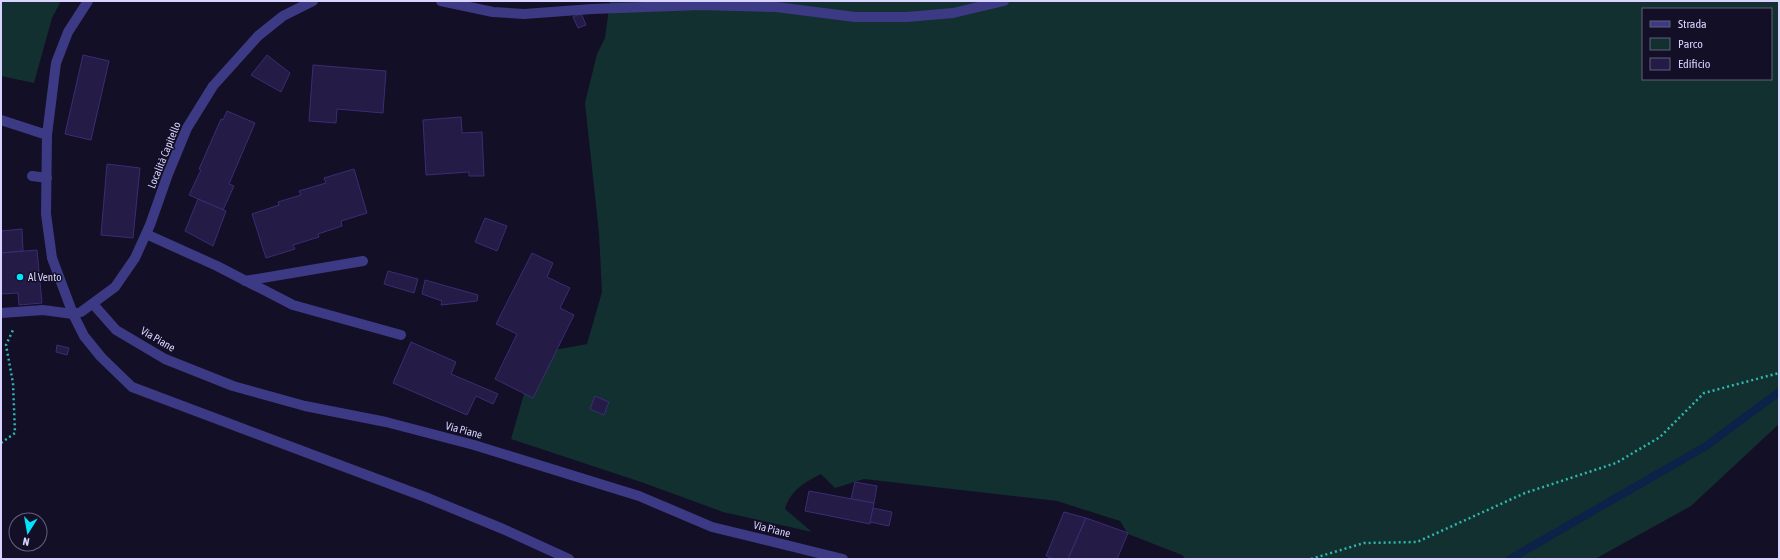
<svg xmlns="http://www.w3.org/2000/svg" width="1780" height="560" font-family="'Asap Condensed',sans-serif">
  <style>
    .green { fill: #12302f; fill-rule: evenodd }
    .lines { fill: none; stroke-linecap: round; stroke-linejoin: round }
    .stream { stroke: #0c2248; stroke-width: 8 }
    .building { fill: #241b47; stroke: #3b2d73 }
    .path { stroke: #2fb8b0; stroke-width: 2.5; stroke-dasharray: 2 3; stroke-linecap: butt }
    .service { stroke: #3d3a85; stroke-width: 10 }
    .minor { stroke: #3d3a85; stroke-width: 10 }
    .tertiary { stroke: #3d3a85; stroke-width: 10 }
    .poi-dot { fill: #00e5ff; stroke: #130f26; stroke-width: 1.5 }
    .labels { text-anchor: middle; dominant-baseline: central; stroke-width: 3; stroke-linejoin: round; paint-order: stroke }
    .street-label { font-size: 11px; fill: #d9d4ff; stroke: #130f26 }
    .poi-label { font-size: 11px; fill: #d9d4ff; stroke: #130f26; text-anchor: start }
  </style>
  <rect width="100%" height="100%" fill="#130f26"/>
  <g class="green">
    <path d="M1 1H61L52 18 34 83 1 76Z"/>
    <path d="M610 1H1779V424L1691 506 1595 559H1186L1182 555 1128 534 1120 521 1057 501 864 479 835 488 821 474C805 482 790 491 785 509L812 532 723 512 644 483 511 439 526 387 543 352 587 344 602 292 599 233 585 103 597 54 605 38ZM1643 9H1771V79H1643Z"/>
  </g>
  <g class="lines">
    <path class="stream" d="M1510 559 1706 446 1779 392"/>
  </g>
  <g class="building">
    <path d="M581 13 586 25 578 28 573 17Z"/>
    <path d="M83 55 109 61 91 140 65 134Z"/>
    <path d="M267 55 290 73 281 92 251 75Z"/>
    <path d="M313 65 386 71 383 113 337 109 336 123 309 121Z"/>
    <path d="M227 111 255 123 229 184 234 186 223 210 189 195 201 170 199 169 221 119 223 120Z"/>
    <path d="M461 117 462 133 482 132 484 176H469V172L426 175 423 120Z"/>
    <path d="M107 164 140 168 133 238 101 235Z"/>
    <path d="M354 169 367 213 341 221 342 226 318 234 319 237 293 245 295 249 266 258 252 214 279 205 278 202 301 195 299 191 326 183 324 178Z"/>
    <path d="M198 199 226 211 213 246 185 231Z"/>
    <path d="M485 218 507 226 497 251 475 242Z"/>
    <path d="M22 229 23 251 1 253V231Z"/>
    <path d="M37 250 42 303 19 305 18 293 1 294V253Z"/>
    <path d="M532 253 553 263 547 277 570 288 560 308 574 315 533 398 495 379 517 334 496 324Z"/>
    <path d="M388 271 418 279 414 293 384 284Z"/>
    <path d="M425 280 478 295 477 301 441 305 442 301 422 294Z"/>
    <path d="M411 342 456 362 451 374 498 394 493 404 476 396 467 415 393 383Z"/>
    <path d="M57 345 69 348 67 355 56 352Z"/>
    <path d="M595 396 609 402 604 415 590 409Z"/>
    <path d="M855 482 877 486 874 503 851 499Z"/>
    <path d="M809 491 874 503 870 524 805 511Z"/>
    <path d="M873 508 892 512 889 526 870 522Z"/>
    <path d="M1064 512 1086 518 1068 559H1054L1046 556Z"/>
    <path d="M1086 518 1128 533 1117 559H1068Z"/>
  </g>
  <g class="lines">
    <g class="path">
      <path d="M1 443 15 433 13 383 6 345 13 330"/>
      <path d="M1311 559 1364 543 1417 542 1525 493 1616 463 1660 437 1704 393 1779 373"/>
    </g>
    <path class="service" d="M32 176 47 178"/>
    <g class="minor">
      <path d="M1 120 47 135"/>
      <path d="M146 234 217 266 293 305 401 335"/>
      <path d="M245 281 363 261"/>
      <path d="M93 304 116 330 165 359 233 386 305 406 386 422 474 445 639 496 712 527 843 559"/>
      <path d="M1 313 43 310 73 314 84 336 101 357 132 387 425 497 503 529 569 559"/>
    </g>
    <g class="tertiary">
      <path d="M88 1 68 32 56 63 47 135 46 214 52 258 73 314 81 312 115 287 135 258 150 225 168 174 187 128 213 86 258 36 283 16 313 1"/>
      <path d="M441 1 493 12 524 14 592 9 701 5 776 7 855 17H907L953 13 1004 1"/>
    </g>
  </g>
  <circle class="poi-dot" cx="20" cy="277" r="4"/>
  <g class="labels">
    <g class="street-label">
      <text transform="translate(164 155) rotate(-68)">Località Capitello</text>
      <text transform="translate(158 339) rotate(30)">Via Piane</text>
      <text transform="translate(464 430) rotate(15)">Via Piane</text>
      <text transform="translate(772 529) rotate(14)">Via Piane</text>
    </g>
    <g class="poi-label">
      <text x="28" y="277">Al Vento</text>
    </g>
  </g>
  <rect width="1780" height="560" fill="none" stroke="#d9d4ff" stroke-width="4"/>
  <rect x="1642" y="8" width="130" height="72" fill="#130f26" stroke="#625e7d"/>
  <rect x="1650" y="21" width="20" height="6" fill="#3d3a85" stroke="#625e7d"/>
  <text x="1678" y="28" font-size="12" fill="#d9d4ff">Strada</text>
  <rect x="1650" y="38" width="20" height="12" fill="#12302f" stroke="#625e7d"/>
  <text x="1678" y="48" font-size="12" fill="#d9d4ff">Parco</text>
  <rect x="1650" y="58" width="20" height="12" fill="#241b47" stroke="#625e7d"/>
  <text x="1678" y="68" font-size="12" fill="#d9d4ff">Edificio</text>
  <g transform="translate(28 532) rotate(191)"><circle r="19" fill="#130f26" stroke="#625e7d"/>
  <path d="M0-3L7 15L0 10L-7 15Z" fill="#00e5ff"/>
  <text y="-6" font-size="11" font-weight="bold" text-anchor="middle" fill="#d9d4ff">N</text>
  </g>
</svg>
